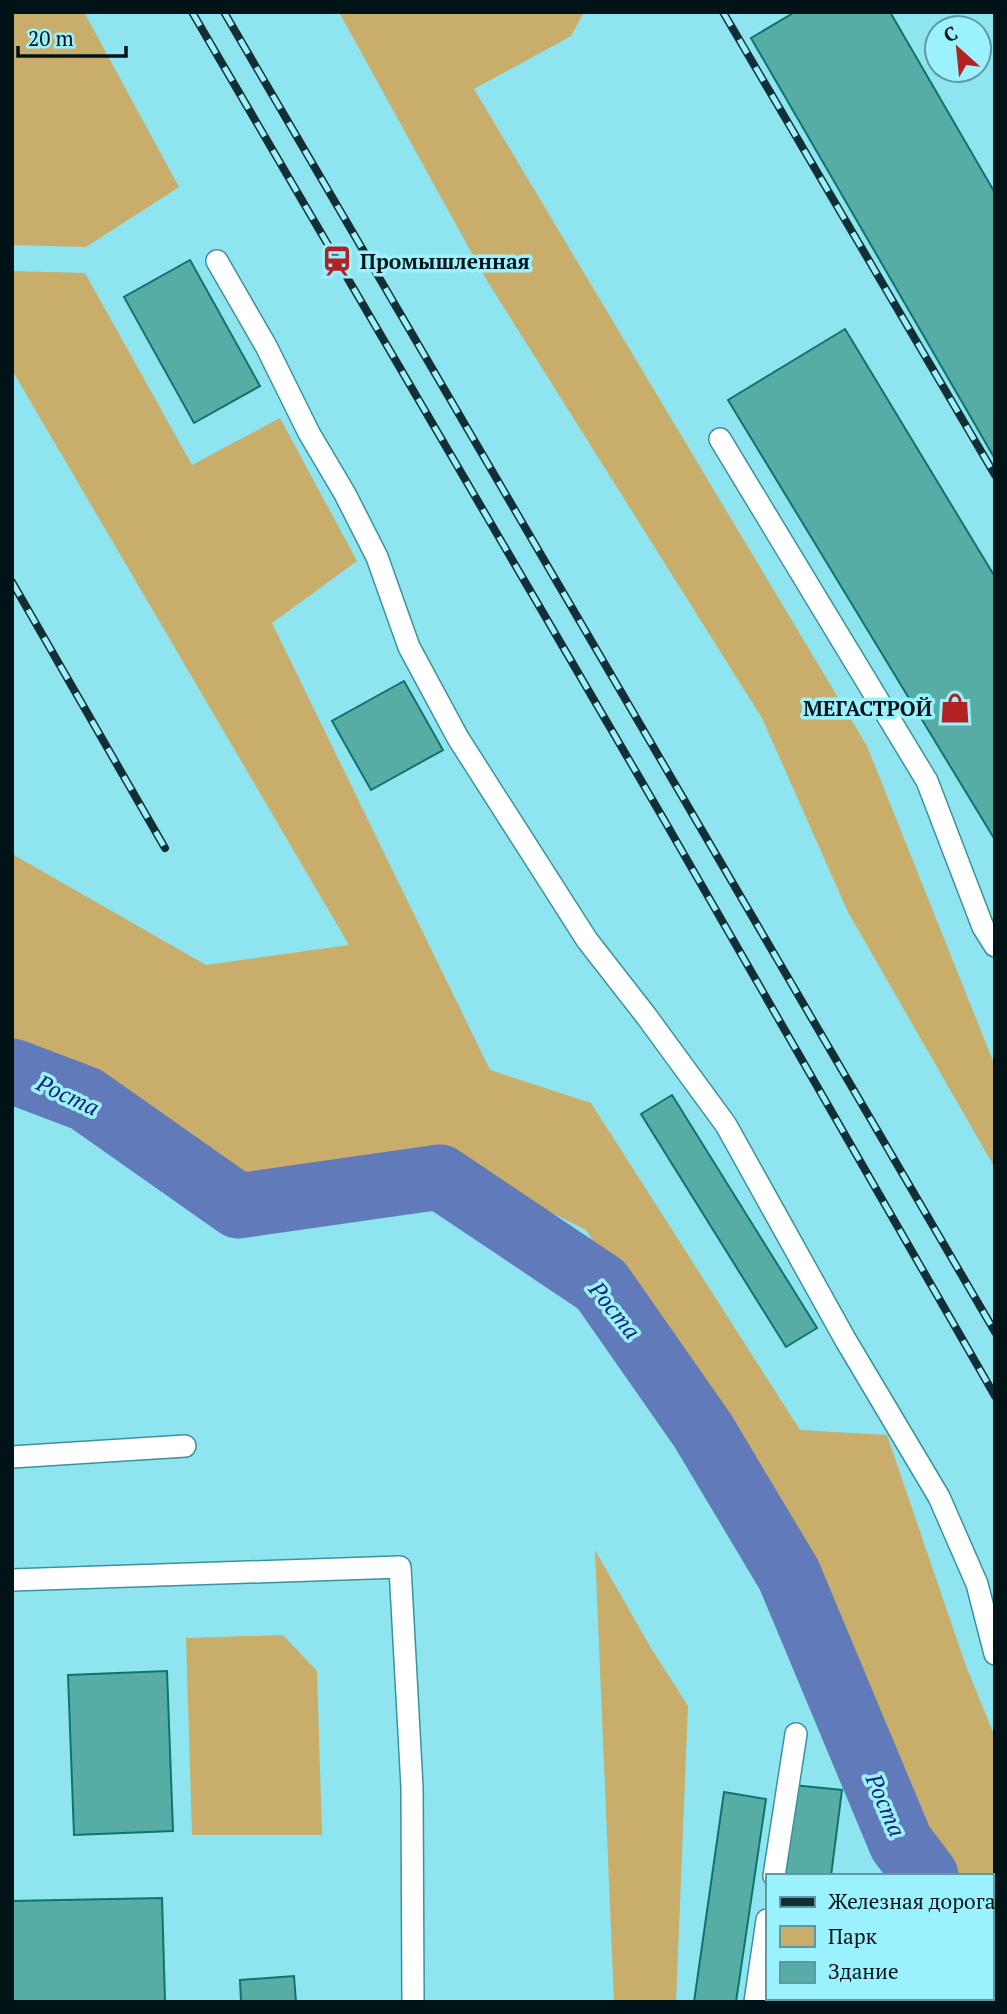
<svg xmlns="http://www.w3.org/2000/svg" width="1007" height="2014" font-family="'PT Serif',serif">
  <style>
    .green { fill: #c9ad6b }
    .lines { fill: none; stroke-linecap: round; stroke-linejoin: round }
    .river { stroke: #617aba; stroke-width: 65 }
    .building { fill: #57ada5; stroke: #0e746c; stroke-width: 2 }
    .lane-casing { stroke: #3a929e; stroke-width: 24 }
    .lane { stroke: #fff; stroke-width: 21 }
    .rail-casing { stroke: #132f34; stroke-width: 8 }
    .rail { stroke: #9bf2fe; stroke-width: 5; stroke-dasharray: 16; stroke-linecap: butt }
    .labels { text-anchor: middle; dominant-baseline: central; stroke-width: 7; stroke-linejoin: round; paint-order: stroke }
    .poi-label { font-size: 21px; font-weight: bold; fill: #001317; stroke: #9bf2fe; text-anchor: start }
    .water-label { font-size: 23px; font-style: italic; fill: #122571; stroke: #9bf2fe }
  </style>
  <rect width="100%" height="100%" fill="#8ee5f0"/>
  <g class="green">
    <path d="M12 12H84L179 187 86 247 12 245Z"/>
    <path d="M339 12H584L571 36 474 89 867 746 995 1066V1168L848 912 762 718 486 279Z"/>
    <path d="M12 271 85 273 192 465 280 418 357 561 272 623 490 1070 591 1103 800 1430 887 1435 966 1666 995 1737V2002H950V1998H991V1876H898L815 1661 745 1533 698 1399 586 1230 437 1155 245 1187 86 1085 12 1061V854L206 965 349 945 12 370Z"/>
    <path d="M595 1550 651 1648 688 1706 676 2002H614Z"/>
    <path d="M283 1635 317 1671 322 1835H192L186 1638Z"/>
  </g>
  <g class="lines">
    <g class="river">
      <path d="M12 1071 86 1099 238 1206 440 1177 601 1285 703 1431 789 1575 901 1843 926 1876"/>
      <path d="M987 1998V2002"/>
    </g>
  </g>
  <g class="building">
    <path d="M795 12H890L995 193V459L751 38Z"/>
    <path d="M190 260 260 386 194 423 124 297Z"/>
    <path d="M845 329 995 577V840L728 400Z"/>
    <path d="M404 681 443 750 371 790 332 721Z"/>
    <path d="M672 1095 817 1328 786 1347 641 1114Z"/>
    <path d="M167 1671 173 1831 74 1835 68 1675Z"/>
    <path d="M793 1785 842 1790 831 1876H782Z"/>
    <path d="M724 1792 766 1799 736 2002H694Z"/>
    <path d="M162 1898 165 2002H12V1901Z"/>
    <path d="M294 1976 296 2002H241L240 1980Z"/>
    <rect x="768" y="1998" width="77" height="4"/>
    <path d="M896 1998H937V2002H895Z"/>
  </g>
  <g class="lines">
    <g class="lane-casing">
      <g id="lane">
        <path d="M217 261 266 346 309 433 345 494 377 557 409 647 458 738 587 940 647 1017 726 1125 845 1339 939 1497 977 1584 995 1654"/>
        <path d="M720 439 927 781 983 927 995 946"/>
        <path d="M12 1457 185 1446"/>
        <path d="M12 1580 400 1567 412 1787 413 2002"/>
        <path d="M774 1876 796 1734"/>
        <path d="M755 2002 767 1920"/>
        <path d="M878 2002V1998"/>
      </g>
    </g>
    <use href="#lane" class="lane"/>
    <g class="rail-casing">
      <g id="rail">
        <path d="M192 12 663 818 995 1396"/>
        <path d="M224 12 995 1332"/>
        <path d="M723 12 995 475"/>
        <path d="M12 582 165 848"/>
      </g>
    </g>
    <use href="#rail" class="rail"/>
  </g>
  <defs>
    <g id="station-bare" transform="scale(2.415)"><path d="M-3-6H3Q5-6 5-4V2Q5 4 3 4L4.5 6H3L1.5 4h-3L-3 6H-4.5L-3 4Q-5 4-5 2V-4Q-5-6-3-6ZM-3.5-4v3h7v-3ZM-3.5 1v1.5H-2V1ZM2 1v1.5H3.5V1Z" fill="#b22222" stroke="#9bf2fe" stroke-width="2.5" paint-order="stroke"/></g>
    <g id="shop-bare" transform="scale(2.415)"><path d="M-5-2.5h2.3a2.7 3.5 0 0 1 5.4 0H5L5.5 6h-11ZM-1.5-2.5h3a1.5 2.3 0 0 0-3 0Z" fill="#b22222" stroke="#9bf2fe" stroke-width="2.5" paint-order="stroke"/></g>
  </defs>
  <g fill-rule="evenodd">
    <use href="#station-bare" x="337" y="261"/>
    <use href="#shop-bare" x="955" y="708"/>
  </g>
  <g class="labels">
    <g class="poi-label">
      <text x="360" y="261">Промышленная</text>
      <text x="932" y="708" text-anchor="end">МЕГАСТРОЙ</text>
    </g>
    <g class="water-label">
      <text transform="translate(68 1095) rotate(25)">Роста</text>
      <text transform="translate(615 1310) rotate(51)">Роста</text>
      <text transform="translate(886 1805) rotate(67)">Роста</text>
    </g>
  </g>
  <rect width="1007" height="2014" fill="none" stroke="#001317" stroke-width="28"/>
  <rect x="766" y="1874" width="228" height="126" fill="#9bf2fe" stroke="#5d99a2" stroke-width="2"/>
  <rect x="780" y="1897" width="35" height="10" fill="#132f34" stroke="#5d99a2" stroke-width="2"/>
  <text x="828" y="1909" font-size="21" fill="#001317">Железная дорога</text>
  <rect x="780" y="1926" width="35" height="21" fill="#c9ad6b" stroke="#5d99a2" stroke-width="2"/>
  <text x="828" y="1944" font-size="21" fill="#001317">Парк</text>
  <rect x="780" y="1962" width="35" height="21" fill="#57ada5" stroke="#5d99a2" stroke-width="2"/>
  <text x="828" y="1979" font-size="21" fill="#001317">Здание</text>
  <g transform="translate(958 49) rotate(333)"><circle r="33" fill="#9bf2fe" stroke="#5d99a2" stroke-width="2"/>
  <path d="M0-5L12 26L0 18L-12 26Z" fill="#b22222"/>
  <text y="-10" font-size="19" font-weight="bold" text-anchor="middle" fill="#001317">С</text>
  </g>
  <path d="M18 46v10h108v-10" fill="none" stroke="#001317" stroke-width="3.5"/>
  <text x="28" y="46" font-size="21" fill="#001317" stroke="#9bf2fe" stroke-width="5" paint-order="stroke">20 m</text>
</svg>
